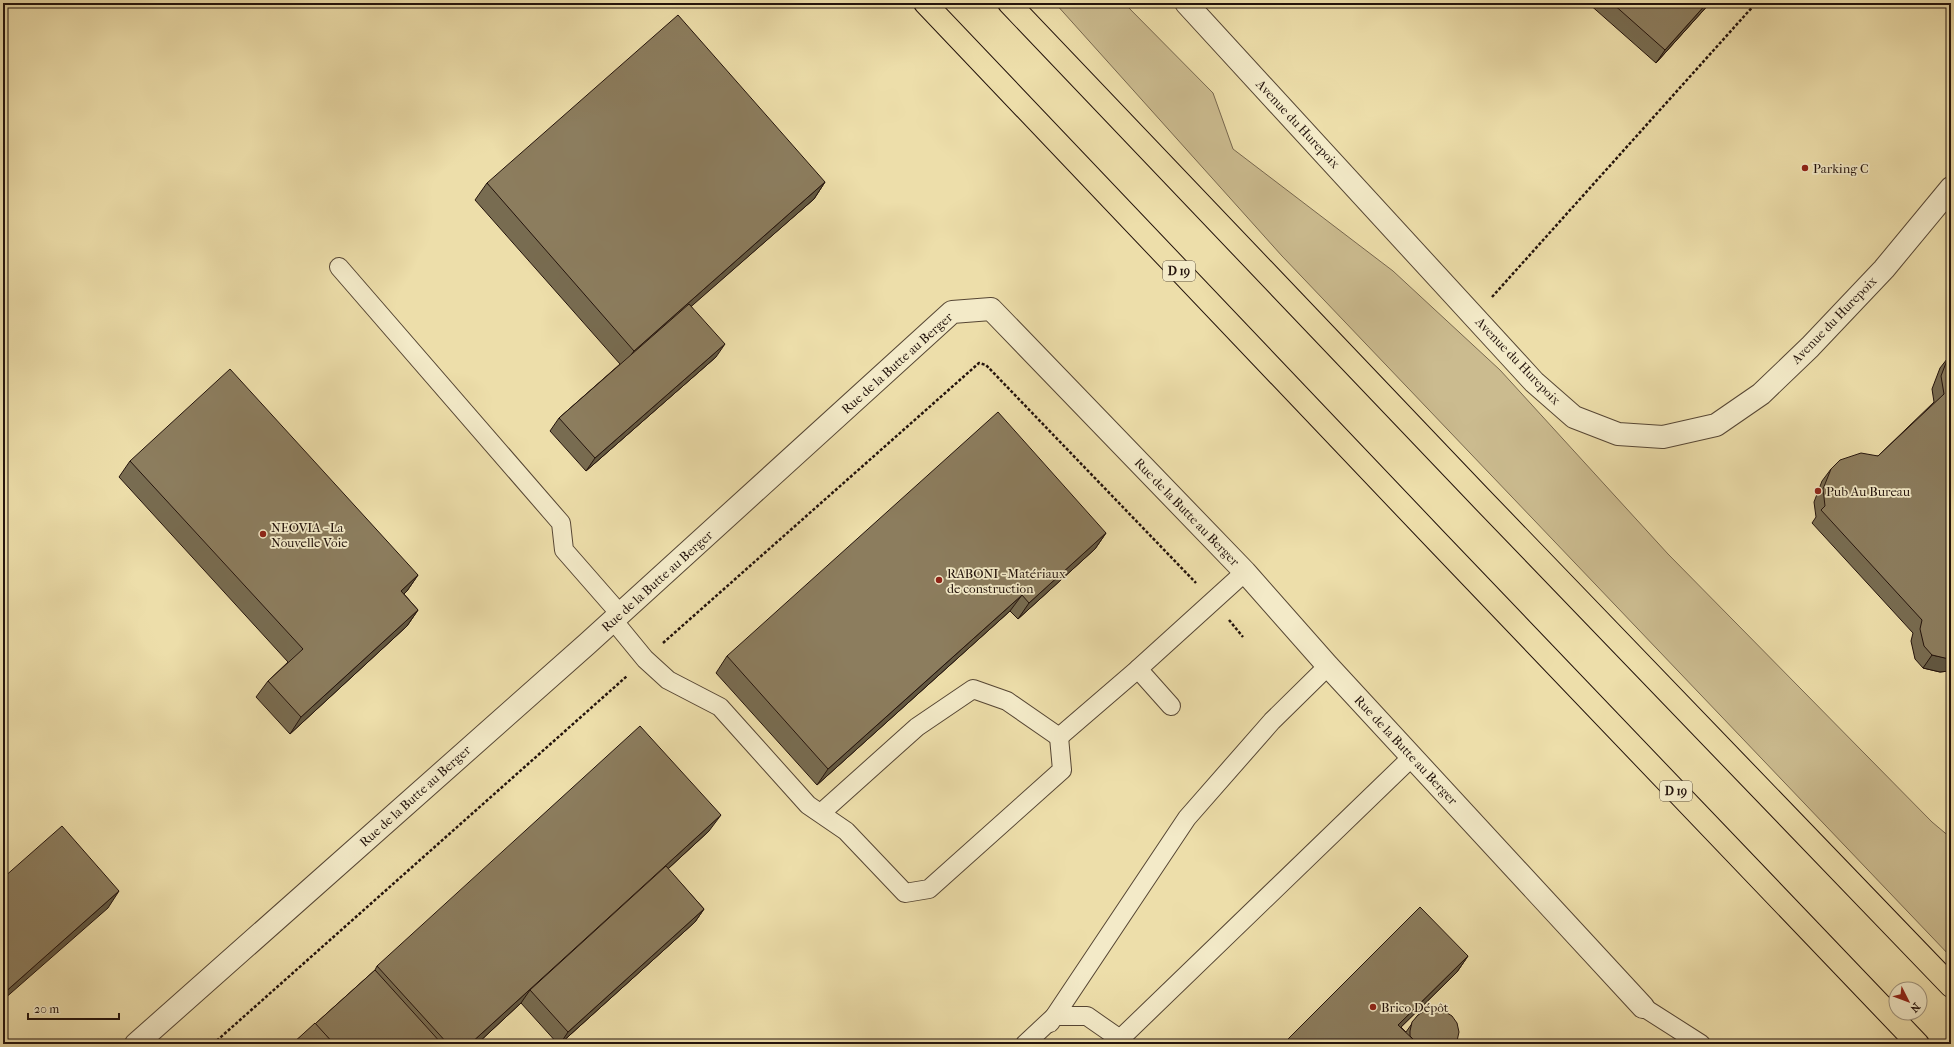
<svg xmlns="http://www.w3.org/2000/svg" width="1954" height="1047" font-family="'IM FELL French Canon',serif">
  <style>
    .green { fill: #cbbb8f; stroke: #77674e }
    .lines { fill: none; stroke-linecap: round; stroke-linejoin: round }
    .lane-casing { stroke: #564634; stroke-width: 20 }
    .street-casing { stroke: #564634; stroke-width: 24 }
    .primary-casing { stroke: #23130c; stroke-width: 24 }
    .path { stroke: #23130c; stroke-width: 2.5; stroke-dasharray: 3 2; stroke-linecap: butt }
    .lane { stroke: #f3eac8; stroke-width: 18 }
    .street { stroke: #f3eac8; stroke-width: 22 }
    .primary { stroke: #eddeaa; stroke-width: 22 }
    .wall { fill: #786c51; stroke: #23130c }
    .shaded-wall { fill: #625842; stroke: #23130c }
    .building { fill: #8c7d5e; stroke: #23130c }
    .poi-dot { fill: #8f2418; stroke: #f3eac8; stroke-width: 1.5 }
    .labels { text-anchor: middle; dominant-baseline: central; stroke-width: 3.5; stroke-linejoin: round; paint-order: stroke }
    .shield { fill: #f3eac8; stroke: #615444; stroke-width: 1 }
    .shield-label { font-size: 12px; font-weight: bold; fill: #23130c }
    .street-label { font-size: 13px; fill: #23130c; stroke: #f3eac8 }
    .poi-label { font-size: 13px; fill: #23130c; stroke: #f3eac8; text-anchor: start }
  </style>
  <rect width="100%" height="100%" fill="#eddeaa"/>
  <filter id="stains"><feTurbulence type="fractalNoise" baseFrequency=".005" numOctaves="4"/><feColorMatrix values="0 0 0 0 .2 0 0 0 0 .09 0 0 0 0 .02 0 0 0 .5 -.17"/></filter>
  <radialGradient id="worn" r=".72"><stop offset=".6" stop-color="#630" stop-opacity="0"/><stop offset="1" stop-color="#630" stop-opacity=".3"/></radialGradient>
  <path class="green" d="M1055 3H1124L1213 93 1233 149 1393 271 1500 370 1668 554 1932 822 1951 838V957L1282 256Z"/>
  <g class="lines">
    <g class="lane-casing">
      <g id="lane">
        <path d="M339 267 561 523 564 550 620 614"/>
        <path d="M613 620 645 659 668 680 720 707 808 805 846 831 905 893 929 889 1062 770 1059 737"/>
        <path d="M1138 669 1171 706"/>
        <path d="M1059 737 1138 669 1245 572"/>
        <path d="M821 813 917 727 973 689 1007 701 1059 737"/>
        <path d="M1643 1007 1701 1044"/>
        <path d="M1050 1023 1187 818 1272 721 1328 666"/>
        <path d="M1025 1044 1055 1016H1087L1120 1039 1412 757"/>
      </g>
    </g>
    <g class="street-casing">
      <g id="street">
        <path d="M1186 3 1534 382 1574 417 1618 434 1663 437 1716 425 1761 394 1810 347 1884 269 1951 188"/>
        <path d="M136 1044 587 644 952 312 991 309 1245 572 1328 666 1643 1007"/>
      </g>
    </g>
    <g class="primary-casing">
      <g id="primary">
        <path d="M925 3 1434 538 1918 1044"/>
        <path d="M1009 3 1480 497 1951 986"/>
      </g>
    </g>
    <g class="path">
      <path d="M1492 297 1756 3"/>
      <path d="M1229 620 1243 637"/>
      <path d="M663 643 979 363 986 365 1196 583"/>
      <path d="M213 1044 627 676"/>
    </g>
    <use href="#lane" class="lane"/>
    <use href="#street" class="street"/>
    <use href="#primary" class="primary"/>
  </g>
  <g class="wall">
    <path d="M1588 3H1710L1656 63Z"/>
    <path d="M825 182 814 199 691 306 716 357 586 471 550 431 559 418 620 364 475 200 487 183Z"/>
    <path d="M1951 354V673L1949 671 1940 672 1923 668 1915 659 1911 641 1913 633 1812 523 1816 517 1814 502 1822 481 1831 469 1878 456 1934 402 1932 389 1940 368Z"/>
    <path d="M130 461 418 575 407 591 404 594 418 610 407 626 290 734 256 697 268 681 288 662 119 477Z"/>
    <path d="M1106 533 1095 549 1018 619 1010 611 817 785 716 673 727 656Z"/>
    <path d="M709 831 668 869 704 909 695 922 560 1044H558L521 1003 477 1044H292L315 1024 375 970 377 966Z"/>
    <path d="M1468 956 1457 972 1401 1027 1406 1032 1418 1015 1457 1041 1283 1044Z"/>
  </g>
  <g class="shaded-wall">
    <path d="M1707 3H1710L1656 63 1665 50Z"/>
    <path d="M825 182 814 199 622 367 634 351Z"/>
    <path d="M725 344 716 357 586 471 595 458Z"/>
    <path d="M1106 533 1095 549 1018 619 1029 603Z"/>
    <path d="M418 575 407 591 390 607 401 591Z"/>
    <path d="M1022 595 1010 611 817 785 828 769Z"/>
    <path d="M418 610 407 626 290 734 301 717Z"/>
    <path d="M1932 655 1951 659V668L1949 671 1940 672 1923 668Z"/>
    <path d="M721 815 709 831 533 993 530 990 521 1003 477 1044H470Z"/>
    <path d="M119 891 108 908 3 1000V994Z"/>
    <path d="M704 909 695 922 560 1044 568 1032Z"/>
    <path d="M1468 956 1457 972 1387 1041 1398 1025Z"/>
  </g>
  <g class="building">
    <path d="M1612 3H1707L1665 50Z"/>
    <path d="M678 15 825 182 634 351 487 183Z"/>
    <path d="M689 304 725 344 595 458 559 418Z"/>
    <path d="M1951 354V659H1949L1932 655 1924 646 1920 629 1922 620 1821 510 1825 506 1823 489 1831 469 1840 460 1861 453 1878 456 1944 394 1941 376 1949 355Z"/>
    <path d="M230 369 418 575 401 591 418 610 301 717 268 681 303 649 130 461Z"/>
    <path d="M998 412 1106 533 1029 603 1022 595 828 769 727 656Z"/>
    <path d="M640 726 721 815 470 1044H448L377 966Z"/>
    <path d="M62 826 119 891 3 994V878Z"/>
    <path d="M666 866 704 909 568 1032 530 990Z"/>
    <path d="M1420 907 1468 956 1398 1025 1418 1044H1283Z"/>
    <path d="M375 970 442 1044H334L315 1024Z"/>
    <path d="M1435 1009 1444 1011 1452 1016 1457 1023 1459 1032 1457 1041 1456 1044H1418L1410 1036V1031L1412 1022 1418 1015 1426 1010Z"/>
    <path d="M315 1023 334 1044H292Z"/>
  </g>
  <g class="poi-dot">
    <circle cx="1805" cy="168" r="4"/>
    <circle cx="1818" cy="491" r="4"/>
    <circle cx="263" cy="534" r="4"/>
    <circle cx="939" cy="580" r="4"/>
    <circle cx="1373" cy="1007" r="4"/>
  </g>
  <g class="labels">
    <g class="shield">
      <rect x="1163" y="261" width="32" height="20" rx="3"/>
      <rect x="1660" y="781" width="32" height="20" rx="3"/>
    </g>
    <g class="shield-label">
      <text x="1179" y="271">D 19</text>
      <text x="1676" y="791">D 19</text>
    </g>
    <g class="street-label">
      <text transform="translate(1298 124) rotate(47)">Avenue du Hurepoix</text>
      <text transform="translate(1834 320) rotate(-46)">Avenue du Hurepoix</text>
      <text transform="translate(1518 361) rotate(46)">Avenue du Hurepoix</text>
      <text transform="translate(897 363) rotate(-42)">Rue de la Butte au Berger</text>
      <text transform="translate(1187 512) rotate(46)">Rue de la Butte au Berger</text>
      <text transform="translate(657 581) rotate(-42)">Rue de la Butte au Berger</text>
      <text transform="translate(1406 750) rotate(47)">Rue de la Butte au Berger</text>
      <text transform="translate(415 796) rotate(-42)">Rue de la Butte au Berger</text>
    </g>
    <g class="poi-label">
      <text x="1813" y="168">Parking C</text>
      <text x="1826" y="491">Pub Au Bureau</text>
      <text x="271" y="527">NEOVIA - La<tspan x="271" dy="15">Nouvelle Voie</tspan></text>
      <text x="947" y="573">RABONI - Matériaux<tspan x="947" dy="15">de construction</tspan></text>
      <text x="1381" y="1007">Brico Dépôt</text>
    </g>
  </g>
  <rect width="1954" height="1047" fill="none" stroke="#eddeaa" stroke-width="16"/>
  <rect x="4" y="4" width="1946" height="1039" fill="none" stroke="#23130c" stroke-width="2"/>
  <rect x="8" y="8" width="1938" height="1031" fill="none" stroke="#23130c"/>
  <g transform="translate(1908 1001) rotate(132)"><circle r="19" fill="#f3eac8" stroke="#a0947d"/>
  <path d="M0-3L7 15L0 10L-7 15Z" fill="#8f2418"/>
  <text y="-6" font-size="11" font-weight="bold" text-anchor="middle" fill="#23130c">N</text>
  </g>
  <path d="M28 1013v6h91v-6" fill="none" stroke="#23130c" stroke-width="2"/>
  <text x="34" y="1013" font-size="12" fill="#23130c" stroke="#f3eac8" stroke-width="3" paint-order="stroke">20 m</text>
  <rect width="100%" height="100%" filter="url(#stains)"/>
  <rect width="100%" height="100%" fill="url(#worn)"/>
</svg>
